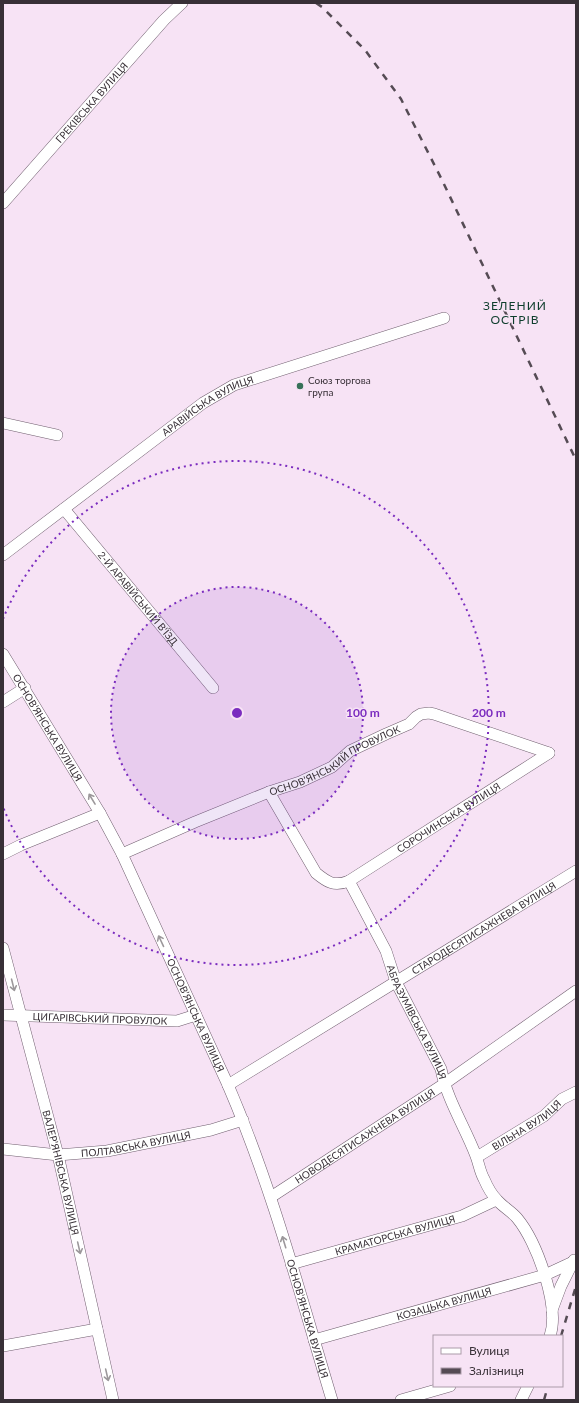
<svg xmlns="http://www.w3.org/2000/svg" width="579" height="1403" font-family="Lato,sans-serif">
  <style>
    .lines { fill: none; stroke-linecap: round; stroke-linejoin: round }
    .minor-casing { stroke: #705f6f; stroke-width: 12 }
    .minor { stroke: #fff; stroke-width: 11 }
    .rail { stroke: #554b54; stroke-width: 2.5; stroke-dasharray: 7 7; stroke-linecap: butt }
    .oneway { stroke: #9c989b }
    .ring { fill: none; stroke: #7b2cbf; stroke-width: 2; stroke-dasharray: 2 4 }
    .poi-dot { fill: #377159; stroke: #f7e3f5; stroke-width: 1.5 }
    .labels { text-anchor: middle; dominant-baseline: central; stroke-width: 3; stroke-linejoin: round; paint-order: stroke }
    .street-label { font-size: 10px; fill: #383037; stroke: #f7e3f5 }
    .poi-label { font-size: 10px; fill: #383037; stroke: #f7e3f5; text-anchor: start }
    .quarter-label { font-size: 12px; letter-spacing: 1px; fill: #0e3e2d; stroke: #f7e3f5 }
    .centre { fill: #7b2cbf; stroke: #f7e3f5; stroke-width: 2 }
    .ring-label { font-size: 12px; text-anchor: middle; font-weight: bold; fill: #7b2cbf; stroke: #f7e3f5; stroke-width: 3; stroke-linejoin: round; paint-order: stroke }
  </style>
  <rect width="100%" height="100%" fill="#f7e3f5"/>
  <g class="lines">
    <g class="minor-casing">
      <g id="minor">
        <path id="s1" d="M3 203 164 20 182 3"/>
        <path d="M3 423 57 435"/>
        <path id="s2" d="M64 509 213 688"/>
        <path id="s3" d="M3 555 203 403 234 385 444 318"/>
        <path id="s4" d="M3 654 100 813 122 854 228 1085C272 1187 300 1294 332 1400"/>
        <path d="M3 702 25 688"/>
        <path id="s5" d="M269 792 316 873C327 882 334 887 349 881L386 951 396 982 441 1069C447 1100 465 1127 476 1156 479 1164 480 1172 484 1179 487 1186 492 1195 497 1200 503 1207 511 1211 517 1218 537 1242 560 1306 550 1336"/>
        <path d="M3 854 21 845 100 813"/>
        <path id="s6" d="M122 854 195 822 269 792 300 782 332 767 350 751 386 734 409 724 416 717 421 714 429 713 434 714 549 753"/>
        <path id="s7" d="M349 881 549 753"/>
        <path id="s8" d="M3 948 58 1155 113 1400"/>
        <path id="s9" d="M3 1015 177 1021 196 1015"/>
        <path id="s10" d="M228 1085 576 871"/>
        <path id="s11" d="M3 1149 58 1155 107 1151 211 1130 243 1120"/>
        <path id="s12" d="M477 1157 544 1116 562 1099 576 1092"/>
        <path id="s13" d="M271 1197 444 1084 576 991"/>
        <path id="s14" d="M291 1264 462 1216 496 1200"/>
        <path d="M552 1310 561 1286 574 1260"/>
        <path id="s15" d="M314 1340 545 1275 573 1262"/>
        <path d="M3 1346 97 1329"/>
        <path d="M401 1400 450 1386"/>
        <path d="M521 1400 528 1386"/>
      </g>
    </g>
    <use href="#minor" class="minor"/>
    <g class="rail">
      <path d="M316 3 322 7 365 50 401 99 442 180 576 460"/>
      <path d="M561 1336 576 1286"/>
      <path d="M544 1400 548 1386"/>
    </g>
  </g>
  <defs><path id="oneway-shaft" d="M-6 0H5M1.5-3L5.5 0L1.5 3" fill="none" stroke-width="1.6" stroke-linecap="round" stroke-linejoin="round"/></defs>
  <g class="oneway">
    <use href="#oneway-shaft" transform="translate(92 799) rotate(-121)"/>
    <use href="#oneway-shaft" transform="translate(161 941) rotate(-115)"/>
    <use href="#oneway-shaft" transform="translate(13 985) rotate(76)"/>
    <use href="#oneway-shaft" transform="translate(284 1242) rotate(-107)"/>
    <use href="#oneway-shaft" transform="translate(79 1248) rotate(77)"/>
    <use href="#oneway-shaft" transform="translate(107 1375) rotate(77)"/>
  </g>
  <circle cx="237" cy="713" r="126" fill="#7b2cbf" fill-opacity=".12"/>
  <g class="ring">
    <circle cx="237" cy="713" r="126"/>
    <path d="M3 619A252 252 0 1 1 3 807"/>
  </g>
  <circle class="poi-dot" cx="300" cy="386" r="4"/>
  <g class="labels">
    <g class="street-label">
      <text stroke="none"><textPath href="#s1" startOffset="134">ГРЕКІВСЬКА ВУЛИЦЯ</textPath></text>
      <text stroke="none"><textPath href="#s3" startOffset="254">АРАВІЙСЬКА ВУЛИЦЯ</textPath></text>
      <text stroke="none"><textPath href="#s2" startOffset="116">2-Й АРАВІЙСЬКИЙ В’ЇЗД</textPath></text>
      <text stroke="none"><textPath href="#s4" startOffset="86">ОСНОВ’ЯНСЬКА ВУЛИЦЯ</textPath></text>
      <text stroke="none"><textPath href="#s6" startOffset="233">ОСНОВ’ЯНСЬКИЙ ПРОВУЛОК</textPath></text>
      <text stroke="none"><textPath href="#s7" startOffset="118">СОРОЧИНСЬКА ВУЛИЦЯ</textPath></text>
      <text stroke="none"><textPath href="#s10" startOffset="300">СТАРОДЕСЯТИСАЖНЕВА ВУЛИЦЯ</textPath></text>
      <text stroke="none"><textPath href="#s4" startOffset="410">ОСНОВ’ЯНСЬКА ВУЛИЦЯ</textPath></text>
      <text stroke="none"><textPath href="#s9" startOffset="97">ЦИГАРІВСЬКИЙ ПРОВУЛОК</textPath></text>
      <text stroke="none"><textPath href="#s5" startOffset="287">АБРАЗУМІВСЬКА ВУЛИЦЯ</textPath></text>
      <text stroke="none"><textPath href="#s12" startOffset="59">ВІЛЬНА ВУЛИЦЯ</textPath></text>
      <text stroke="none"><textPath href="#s13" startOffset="112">НОВОДЕСЯТИСАЖНЕВА ВУЛИЦЯ</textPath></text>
      <text stroke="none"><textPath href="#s11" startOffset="134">ПОЛТАВСЬКА ВУЛИЦЯ</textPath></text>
      <text stroke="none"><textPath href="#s8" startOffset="232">ВАЛЕР’ЯНІВСЬКА ВУЛИЦЯ</textPath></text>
      <text stroke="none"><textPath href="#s14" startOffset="108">КРАМАТОРСЬКА ВУЛИЦЯ</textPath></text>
      <text stroke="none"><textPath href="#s15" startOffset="135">КОЗАЦЬКА ВУЛИЦЯ</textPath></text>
      <text stroke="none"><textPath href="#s4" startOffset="734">ОСНОВ’ЯНСЬКА ВУЛИЦЯ</textPath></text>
    </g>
    <g class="poi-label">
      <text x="308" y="380">Союз торгова<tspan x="308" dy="12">група</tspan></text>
    </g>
    <g class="quarter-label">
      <text x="515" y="305">ЗЕЛЕНИЙ<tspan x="515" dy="14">ОСТРІВ</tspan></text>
    </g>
  </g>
  <circle cx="237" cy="713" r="6" class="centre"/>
  <g class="ring-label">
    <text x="363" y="717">100 m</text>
    <text x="489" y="717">200 m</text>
  </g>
  <rect width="579" height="1403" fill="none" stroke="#383037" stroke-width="8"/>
  <rect x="433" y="1335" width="130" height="52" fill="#f7e3f5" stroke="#ab9ba9"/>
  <rect x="441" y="1348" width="20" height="6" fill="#ffffff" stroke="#ab9ba9"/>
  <text x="469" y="1355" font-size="12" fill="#383037">Вулиця</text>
  <rect x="441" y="1368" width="20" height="6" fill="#554b54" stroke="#ab9ba9"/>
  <text x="469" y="1375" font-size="12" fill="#383037">Залізниця</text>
</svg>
